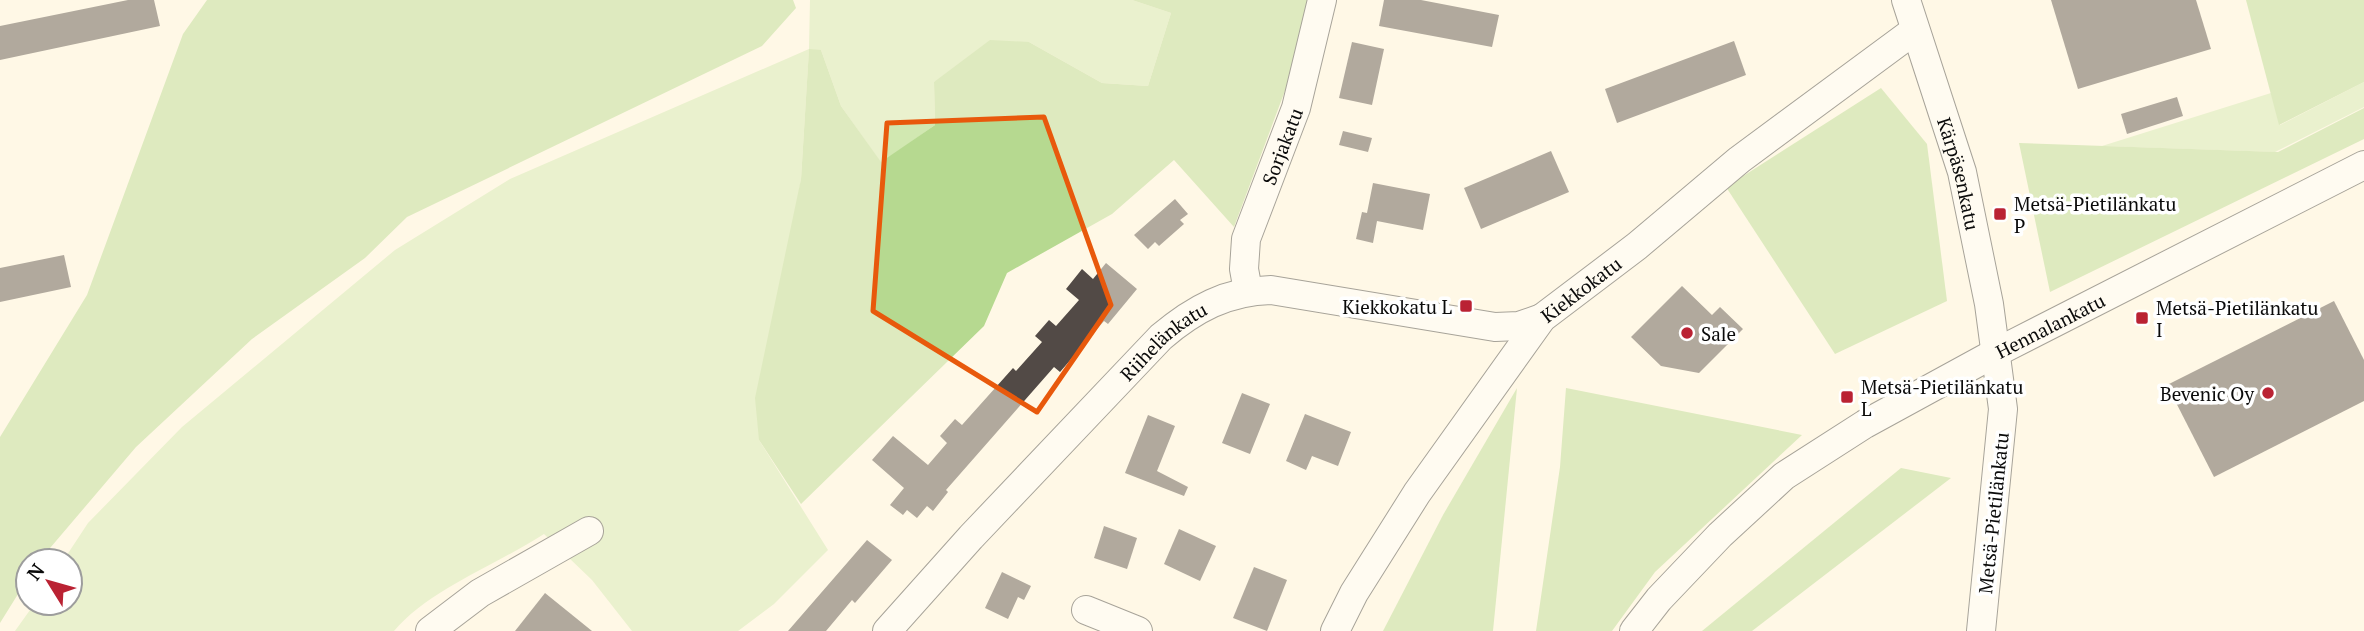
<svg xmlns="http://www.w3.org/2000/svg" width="2364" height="631" font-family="'PT Serif',serif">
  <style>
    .green { fill: #d1e8b1 }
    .forest { fill: #b6d990 }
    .building { fill: #524a46 }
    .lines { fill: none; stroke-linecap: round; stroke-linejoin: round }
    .minor-casing { stroke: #3d3d3d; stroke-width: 30 }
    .minor { stroke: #fff; stroke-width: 28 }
    .marked { fill: none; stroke: #e8590c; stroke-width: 5; stroke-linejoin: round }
    .poi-dot { fill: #ba2233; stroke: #fff; stroke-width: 2.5 }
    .labels { text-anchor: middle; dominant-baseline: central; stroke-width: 7; stroke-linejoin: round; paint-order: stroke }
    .street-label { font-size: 19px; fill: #0a0a0a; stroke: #fff }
    .poi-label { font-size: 19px; fill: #0a0a0a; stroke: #fff; text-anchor: start }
  </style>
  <rect width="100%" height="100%" fill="#fff8e6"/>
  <g class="green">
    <path d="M810 0H1132L1171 13 1148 86 1102 83 1029 42 934 82 935 125 881 163 841 106 821 50H809L801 179 759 440 828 550 774 604 738 631H632L592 580 544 534C498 564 430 589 394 631H15L35 603H70V561H63L88 523 182 427 395 250 510 179 809 49Z"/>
    <path d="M2364 82V107L2275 152 2102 146 2271 93 2280 125Z"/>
  </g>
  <g class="forest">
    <path d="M207 0H793L796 8 762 46 407 217 365 258 252 339 136 447 39 561H28V578L0 623V437L87 295 183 34Z"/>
    <path d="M1132 0H1310L1304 40 1234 227 1174 160 1112 214 1007 273 984 326 801 504 759 440 755 398 801 179 809 49 821 50 841 106 881 162 935 125 934 82 990 40 1029 42 1102 83 1148 86 1171 13Z"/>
    <path d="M2246 0H2364V82L2279 125Z"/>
    <path d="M1881 88 1927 144 1947 301 1835 354 1726 187Z"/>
    <path d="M2364 108V139L2050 292 2019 143 2278 152Z"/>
    <path d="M1517 388 1493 631H1383L1443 515Z"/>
    <path d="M1566 388 1802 435 1655 572 1612 631H1536L1560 467Z"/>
    <path d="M1901 468 1951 478 1752 631H1702Z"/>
  </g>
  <g class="building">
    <path d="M128 0H154L160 26 0 60V26Z"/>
    <path d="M1384 0H1421L1499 15 1492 47 1379 26Z"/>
    <path d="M2051 0H2196L2211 49 2078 89Z"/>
    <path d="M1734 41 1746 75 1617 123 1605 89Z"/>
    <path d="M1352 42 1384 49 1372 105 1339 98Z"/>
    <path d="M2177 97 2183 116 2127 134 2121 114Z"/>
    <path d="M1343 131 1372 138 1368 152 1339 145Z"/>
    <path d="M1551 151 1569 192 1481 229 1464 188Z"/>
    <path d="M1373 183 1430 194 1423 230 1377 221 1373 243 1356 239 1362 212 1367 213Z"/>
    <path d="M1175 199 1188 214 1180 220 1184 224 1159 246 1155 242 1148 249 1134 235Z"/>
    <path d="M64 255 71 287 0 302V268Z"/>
    <path d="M1106 263 1137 289 1108 324 1104 321 1060 372 1054 367 946 490 948 492 933 511 927 506 917 518 907 510 903 515 890 505 904 488 872 460 893 436 928 465 947 443 940 436 955 419 962 425 1013 368 1016 371 1042 342 1035 336 1049 320 1056 326 1079 300 1066 289 1082 269 1093 279Z"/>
    <path d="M1682 286 1712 315 1720 307 1743 329 1699 373 1661 366 1631 337Z"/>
    <path d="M2334 301 2364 360V401L2214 477 2167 385Z"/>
    <path d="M1242 393 1270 404 1250 454 1222 443Z"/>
    <path d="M1305 414 1351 432 1338 466 1312 456 1306 470 1286 461Z"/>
    <path d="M1148 415 1175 426 1157 471 1188 487 1184 496 1125 473Z"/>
    <path d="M1104 526 1137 538 1127 569 1094 558Z"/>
    <path d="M1179 529 1216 546 1200 581 1164 564Z"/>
    <path d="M867 540 892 560 855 603 852 600 826 631H788Z"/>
    <path d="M1254 567 1287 580 1267 631 1233 618Z"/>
    <path d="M1002 572 1031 586 1024 600 1018 597 1008 619 985 608Z"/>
    <path d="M545 593 592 631H515Z"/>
  </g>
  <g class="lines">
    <g class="minor-casing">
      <g id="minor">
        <path id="s1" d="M1906 0 1962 172 1989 304 2003 409 1981 631"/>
        <path id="s2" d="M1248 291 1244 269 1246 239 1296 108 1322 0"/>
        <path d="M1086 610 1138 631"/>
        <path d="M430 631 480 593 589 531"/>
        <path id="s3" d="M887 631 971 537 1161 337C1194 309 1227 291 1271 290L1495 327 1519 326 1542 318"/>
        <path id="s4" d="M1335 631 1354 593 1417 493 1542 318 1637 246 1739 160 1915 30"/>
        <path id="s5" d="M1634 631 1659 599 1720 535 1784 476 1865 424 1995 353 2364 165"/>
      </g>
    </g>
    <use href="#minor" class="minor"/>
  </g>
  <path d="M0 0H2364V631H0ZM1044 117 1111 305 1037 412 873 311 887 123Z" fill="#fff8e6" fill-opacity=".55" fill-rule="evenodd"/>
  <path class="marked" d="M1044 117 1111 305 1037 412 873 311 887 123Z"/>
  <g class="poi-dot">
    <rect x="1993" y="207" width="14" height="14" rx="3.5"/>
    <rect x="1459" y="299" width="14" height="14" rx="3.5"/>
    <rect x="2135" y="311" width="14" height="14" rx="3.5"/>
    <circle cx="1687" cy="333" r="7"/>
    <circle cx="2268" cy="393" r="7"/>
    <rect x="1840" y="390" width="14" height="14" rx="3.5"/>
  </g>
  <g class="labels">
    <g class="street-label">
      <text stroke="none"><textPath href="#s2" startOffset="152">Sorjakatu</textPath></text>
      <text stroke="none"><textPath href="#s1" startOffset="182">Kärpäsenkatu</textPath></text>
      <text stroke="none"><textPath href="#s4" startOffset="424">Kiekkokatu</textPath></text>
      <text stroke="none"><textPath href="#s5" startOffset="522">Hennalankatu</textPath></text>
      <text stroke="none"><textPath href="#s3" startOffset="401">Riihelänkatu</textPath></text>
      <text transform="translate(1993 513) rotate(-84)">Metsä-Pietilänkatu</text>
    </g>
    <g class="poi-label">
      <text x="2014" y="203">Metsä-Pietilänkatu<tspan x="2014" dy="22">P</tspan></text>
      <text x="1452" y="306" text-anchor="end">Kiekkokatu L</text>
      <text x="2156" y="307">Metsä-Pietilänkatu<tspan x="2156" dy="22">I</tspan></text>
      <text x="1701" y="333">Sale</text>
      <text x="1861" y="386">Metsä-Pietilänkatu<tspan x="1861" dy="22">L</tspan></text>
      <text x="2254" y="393" text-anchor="end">Bevenic Oy</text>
    </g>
  </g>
  <g transform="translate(49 582) rotate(307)"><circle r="33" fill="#ffffff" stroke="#9d9d9d" stroke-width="2"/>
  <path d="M0-5L12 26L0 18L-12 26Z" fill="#ba2233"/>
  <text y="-10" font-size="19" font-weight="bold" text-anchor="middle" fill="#0a0a0a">N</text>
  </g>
</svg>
